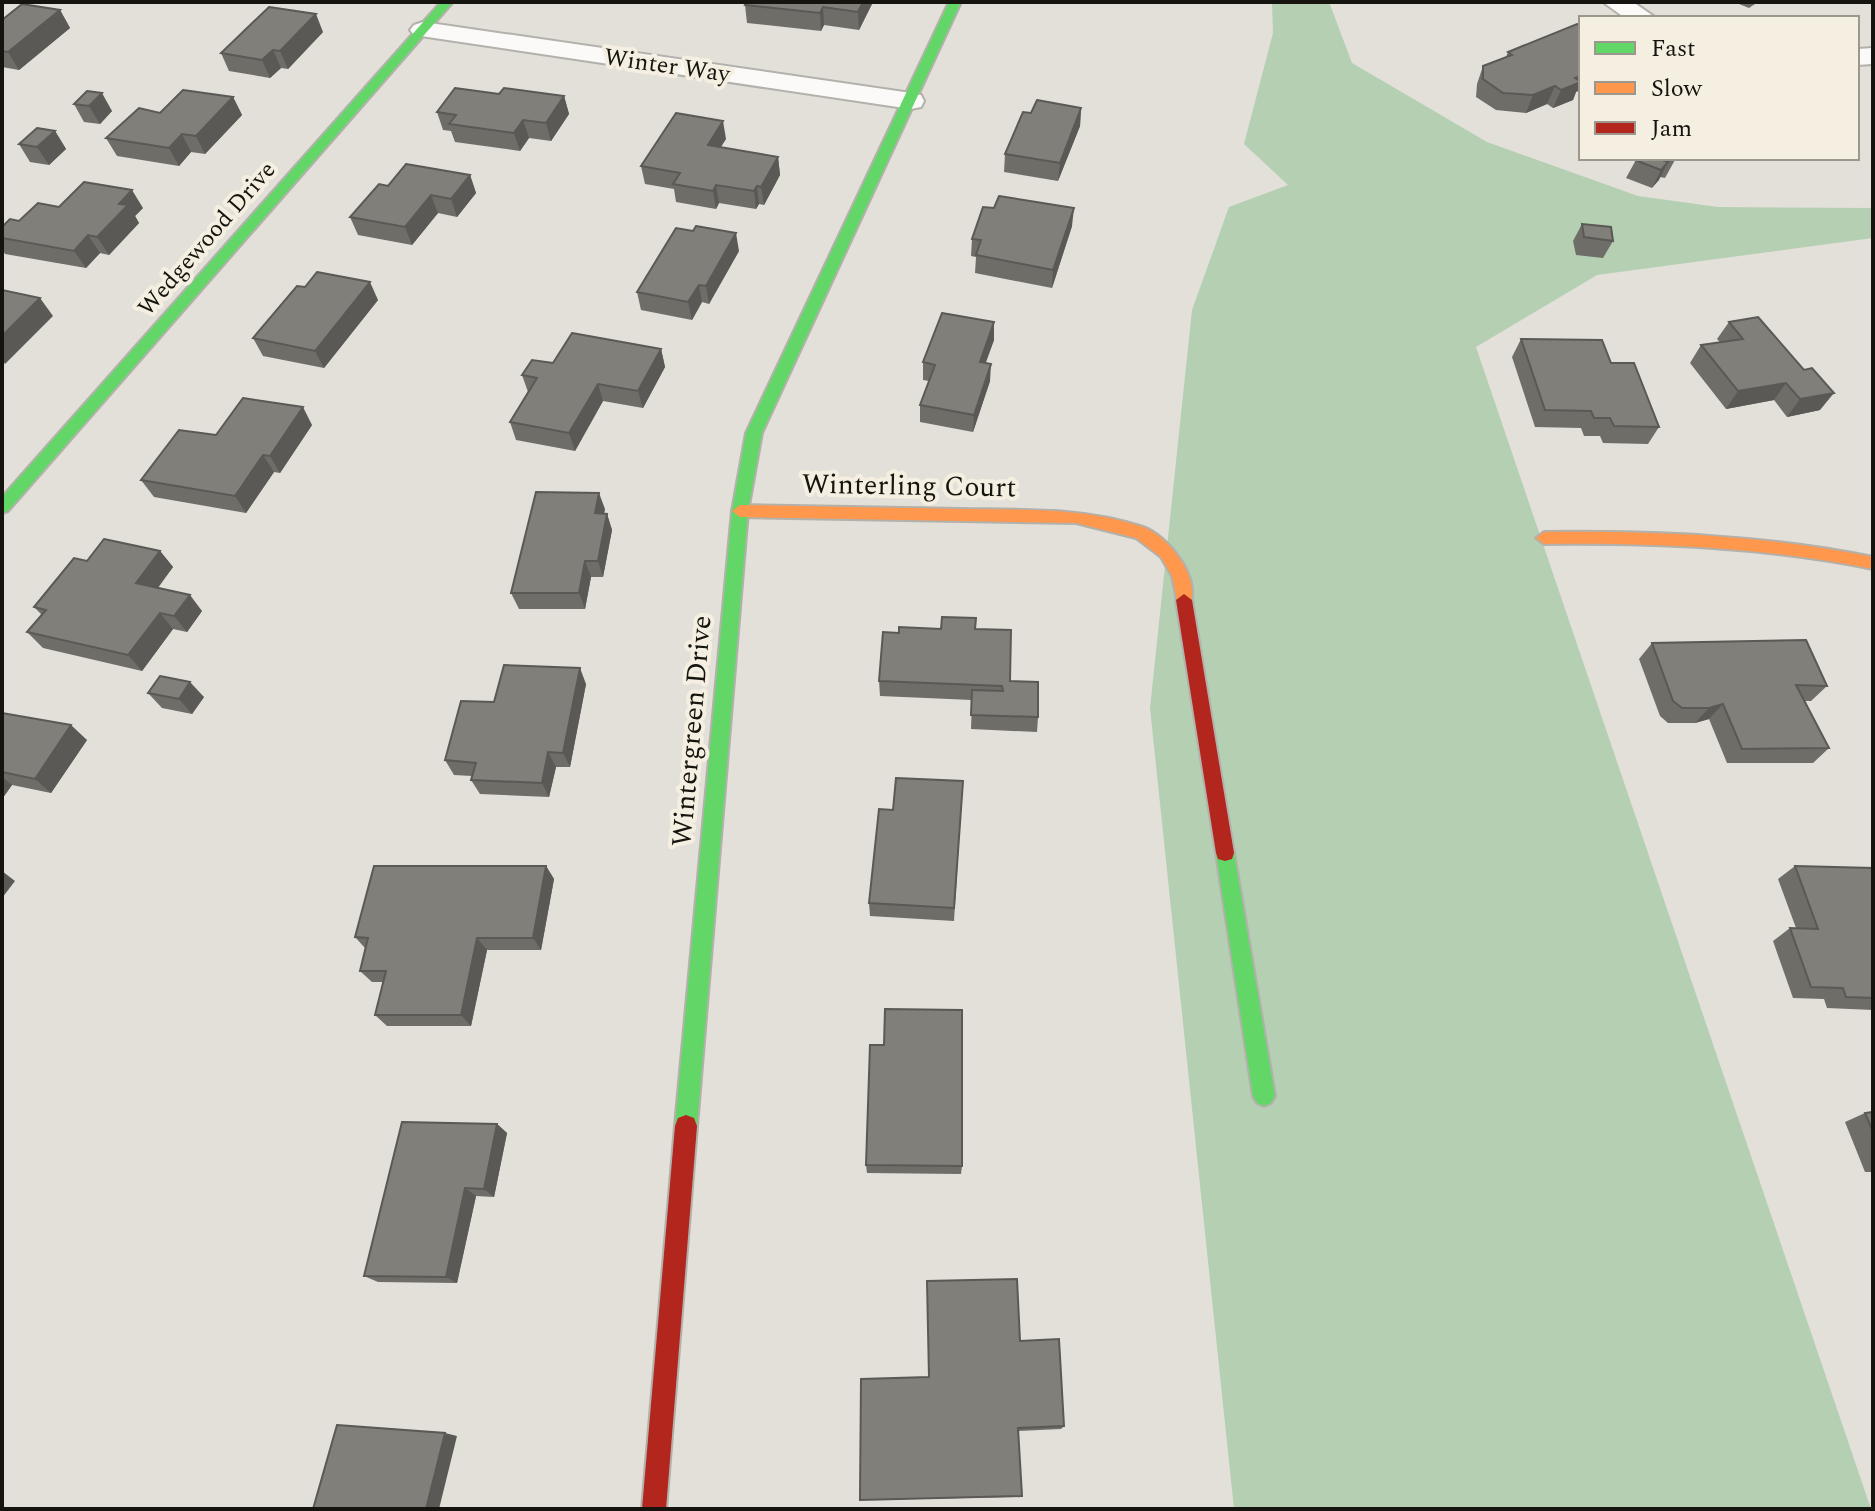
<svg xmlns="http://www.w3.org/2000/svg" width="1875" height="1511" font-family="Spectral,serif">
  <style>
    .green { fill: #b5cfb3 }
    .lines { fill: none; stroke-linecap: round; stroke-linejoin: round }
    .street-casing { stroke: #b3b1ab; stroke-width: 4 }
    .fast-casing { stroke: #b3b1ab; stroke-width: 4 }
    .slow-casing { stroke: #b3b1ab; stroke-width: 4 }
    .jam-casing { stroke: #b3b1ab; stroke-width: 4 }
    .street { fill: #fbfaf9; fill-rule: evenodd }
    .fast { fill: #63d668; fill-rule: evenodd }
    .slow { fill: #ff974d; fill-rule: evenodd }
    .jam { fill: #b3261e; fill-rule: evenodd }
    .wall { fill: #6f6d68 }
    .shaded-wall { fill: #5a5955 }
    .building { fill: #817f79; stroke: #5a5955; stroke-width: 2 }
    .labels { text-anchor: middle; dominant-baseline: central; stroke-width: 8; stroke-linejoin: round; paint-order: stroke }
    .far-street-label { font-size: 24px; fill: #15140e; stroke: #f4efe0 }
    .street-label { font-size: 28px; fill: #15140e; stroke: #f4efe0 }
  </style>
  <rect width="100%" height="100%" fill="#e2e0d8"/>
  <path class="green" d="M1272 2H1329L1352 63 1487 142 1638 196 1718 207 1873 208V238L1597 275 1476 347 1871 1509H1234L1150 708 1192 310 1229 207 1288 185 1244 144 1273 33Z"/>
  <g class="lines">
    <g class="street-casing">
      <g id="street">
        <path d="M1603 2H1633L1656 18H1625Z"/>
        <path d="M423 22 911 93 921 95 924 101 921 107 911 109 414 35 410 30 414 25Z"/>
        <path d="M1873 48V64L1857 65V49Z"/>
      </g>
    </g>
    <g class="fast-casing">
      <g id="fast">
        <path d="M441 2H453L8 511 2 513V497Z"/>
        <path d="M949 2H961L762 433 748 511 697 1126 694 1134 686 1137 678 1134 675 1126 732 511 746 433Z"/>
        <path d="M1225 845 1232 847 1234 853 1275 1096 1271 1103 1264 1106 1257 1103 1253 1096 1216 853 1218 847Z"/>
      </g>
    </g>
    <g class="slow-casing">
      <g id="slow">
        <path d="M740 505C814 506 887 508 961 509 1022 510 1084 507 1143 527 1168 536 1201 577 1190 605H1178L1172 576 1161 557 1136 538 1076 523 740 517 732 511Z"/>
        <path d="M1544 532C1655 531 1764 535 1873 557V569C1764 547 1655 543 1544 544L1536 538Z"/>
      </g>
    </g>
    <g class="jam-casing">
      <g id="jam">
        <path d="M1184 594 1192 600 1234 853 1232 859 1225 861 1218 859 1216 853 1176 600Z"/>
        <path d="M686 1115 694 1118 697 1126 666 1509H642L675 1126 678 1118Z"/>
      </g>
    </g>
    <use href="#street" class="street"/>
    <use href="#fast" class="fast"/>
    <use href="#slow" class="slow"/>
    <use href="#jam" class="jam"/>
  </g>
  <g class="wall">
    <path d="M747 2H873L859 30 824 25 821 31 747 23 745 5Z"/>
    <path d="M1734 2H1758L1749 8Z"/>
    <path d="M60 10 70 28 19 70 2 67V20Z"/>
    <path d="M323 32 288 69 281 68 270 78 229 71 221 53Z"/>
    <path d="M1508 52 1576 92 1573 100 1553 108 1547 104 1526 113 1496 110 1476 97 1477 84 1483 66 1506 57Z"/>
    <path d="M87 91 112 111 100 124 84 122 74 104Z"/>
    <path d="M499 94 564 96 569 114 551 141 529 138 520 151 455 142 451 131 443 130 437 112Z"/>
    <path d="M233 97 242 115 205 154 191 152 179 166 117 156 106 138 160 113Z"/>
    <path d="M1081 108 1080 126 1058 181 1004 172 1005 154 1031 113Z"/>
    <path d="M55 131 66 149 49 165 30 162 19 144Z"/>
    <path d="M726 139 720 147 778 157 780 175 764 205 759 204 756 209 719 203 716 209 676 202 674 189 645 184 641 166Z"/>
    <path d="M1637 158H1676L1665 178 1660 177 1652 188 1626 178Z"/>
    <path d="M470 175 476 193 457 217 438 213 412 245 358 235 350 217 388 186Z"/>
    <path d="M59 207 143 208 135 216 139 223 109 255 100 253 86 268 5 254 2 249V227Z"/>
    <path d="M1582 224 1613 241 1603 258 1576 255 1573 241Z"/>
    <path d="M1072 226 1052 288 975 273 976 257 971 256 972 239Z"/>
    <path d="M739 251 709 304 702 302 692 320 641 310 637 292Z"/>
    <path d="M305 287 378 300 324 368 263 356 253 338Z"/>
    <path d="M1729 322 1820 410 1787 417 1774 400 1726 409 1690 363 1701 345 1720 342 1717 339Z"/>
    <path d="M1521 339 1611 363 1659 427 1648 444 1603 443 1600 436H1584L1581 428 1535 427 1512 357Z"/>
    <path d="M994 340 985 363 990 381 973 432 920 422V405L929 381 923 380V362Z"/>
    <path d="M661 349 665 367 643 408 603 401 575 451 516 440 510 422 528 392 522 375 553 363Z"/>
    <path d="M312 425 280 473 274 472 246 513 154 497 141 480 216 435Z"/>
    <path d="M605 509 604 514H607L612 530 603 577H591L585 609H519L511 593Z"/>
    <path d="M160 551 173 567 158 588 202 611 187 632 173 629 142 671 43 648 27 632 42 615 34 607 87 561Z"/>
    <path d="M975 629 1010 681 1038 717 1037 732 971 729 972 700 880 696 879 681 899 633Z"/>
    <path d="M1652 643 1827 686 1811 701H1805L1829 748 1813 763H1727L1709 719 1695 723H1668L1660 716 1639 659Z"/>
    <path d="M586 684 570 767H556L549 797 480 794 471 780 472 776 454 775 445 760 494 702Z"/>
    <path d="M148 693 204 697 192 714 162 708Z"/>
    <path d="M2 713 87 740 51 793 12 785 2 799Z"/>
    <path d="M962 795 954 921 870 916 869 903 893 810Z"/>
    <path d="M546 866 554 879 541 950H487L471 1026H387L375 1015 383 982H372L360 971 365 948 355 937Z"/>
    <path d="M1795 866 1873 868V1010L1827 1008 1824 999 1793 998 1773 941 1790 928H1796L1778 879Z"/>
    <path d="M1873 1112V1172H1865L1845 1122 1865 1113Z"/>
    <path d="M497 1124 507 1133 494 1197 476 1196 457 1283 378 1282 364 1276Z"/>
    <path d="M866 1165 962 1166 961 1174 867 1173Z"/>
    <path d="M1020 1341 1064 1426 1061 1429 1018 1431 1022 1496 1020 1497 860 1500 929 1377Z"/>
  </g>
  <g class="shaded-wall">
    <path d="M863 2H873L859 30 858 12Z"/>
    <path d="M823 7 824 25 821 31 820 13Z"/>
    <path d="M60 10 70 28 19 70 8 52Z"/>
    <path d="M316 14 323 32 288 69 280 51Z"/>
    <path d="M273 50 281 68 270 78 262 60Z"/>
    <path d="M1581 76V90L1576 92 1573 100 1553 108 1561 90 1575 78Z"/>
    <path d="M1555 86 1547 104 1526 113 1533 95Z"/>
    <path d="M102 93 112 111 100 124 89 106Z"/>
    <path d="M564 96 569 114 551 141 546 123Z"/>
    <path d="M233 97 242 115 205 154 196 136Z"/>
    <path d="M1081 108 1080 126 1058 181 1060 163Z"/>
    <path d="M523 120 529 138 520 151 514 133Z"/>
    <path d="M723 121 726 139 711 163 708 145Z"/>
    <path d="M55 131 66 149 49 165 37 147Z"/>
    <path d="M182 134 191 152 179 166 169 148Z"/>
    <path d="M778 157 780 175 764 205 761 187Z"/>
    <path d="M1668 162 1659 180 1652 188 1661 170Z"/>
    <path d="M470 175 476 193 457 217 451 199Z"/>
    <path d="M716 185 719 203 716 209 713 191Z"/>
    <path d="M757 186 759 204 756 209 754 191Z"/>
    <path d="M132 190 143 208 135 216 139 223 109 255 97 237 119 204Z"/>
    <path d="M431 195 438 213 412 245 405 227Z"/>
    <path d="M1074 208 1072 226 1052 288 1053 270Z"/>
    <path d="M736 233 739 251 709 304 706 286Z"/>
    <path d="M88 235 100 253 86 268 74 251Z"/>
    <path d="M370 282 378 300 324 368 315 351Z"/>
    <path d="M699 285 702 302 692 320 688 302Z"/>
    <path d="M40 298 53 316 5 364 2 360V336Z"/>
    <path d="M994 322V340L980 379V362Z"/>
    <path d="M661 349 665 367 643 408 638 391Z"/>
    <path d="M991 364 990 381 973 432 974 415Z"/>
    <path d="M1786 383 1774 400 1726 409 1738 391Z"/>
    <path d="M598 384 603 401 575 451 569 433Z"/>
    <path d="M1834 393 1820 410 1787 417 1800 399Z"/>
    <path d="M303 407 312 425 280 473 270 456Z"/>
    <path d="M263 455 274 472 246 513 235 496Z"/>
    <path d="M599 493 605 509 600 530 595 513Z"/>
    <path d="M607 514 612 530 603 577 598 561Z"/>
    <path d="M160 551 173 567 149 599 136 583Z"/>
    <path d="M585 561 591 577 585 609 579 593Z"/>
    <path d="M190 595 202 611 187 632 174 616Z"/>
    <path d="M160 613 173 629 142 671 128 655Z"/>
    <path d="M580 668 586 684 570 767 563 753Z"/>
    <path d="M190 682 204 697 192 714 179 699Z"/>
    <path d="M1723 704 1709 719 1695 723 1709 708Z"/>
    <path d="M71 725 87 740 51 793 35 779Z"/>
    <path d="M548 752 556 767 549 797 542 783Z"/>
    <path d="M2 777 12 785 2 799Z"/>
    <path d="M546 866 554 879 541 950 533 938Z"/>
    <path d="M2 871 15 881 2 898Z"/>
    <path d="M477 938 487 950 471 1026 461 1015Z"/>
    <path d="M497 1124 507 1133 494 1197 484 1189Z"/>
    <path d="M465 1188 476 1196 457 1283 446 1277Z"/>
    <path d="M445 1433 457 1436 439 1509H426Z"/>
  </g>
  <g class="building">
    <path d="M747 2H863L858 12 823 7 820 13 745 5Z"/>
    <path d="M22 4 60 10 8 52 2 51V20Z"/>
    <path d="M269 7 316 14 280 51 273 50 262 60 221 53Z"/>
    <path d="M1577 24 1581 26V76L1575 78 1581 82 1561 90 1555 86 1533 95 1503 93 1483 79V66L1512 55 1508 52Z"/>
    <path d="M455 88 499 94 504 88 564 96 546 123 523 120 514 133 449 124 456 115 437 112Z"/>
    <path d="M183 90 233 97 196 136 182 134 169 148 106 138 139 108 160 113Z"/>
    <path d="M87 91 102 93 89 106 74 104Z"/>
    <path d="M1037 100 1081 108 1060 163 1005 154 1023 112 1031 113Z"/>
    <path d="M676 113 723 121 708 145 778 157 761 187 757 186 754 191 716 185 713 191 673 184 680 173 641 166Z"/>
    <path d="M37 128 55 131 37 147 19 144Z"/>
    <path d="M1637 158H1657L1668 162 1661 170 1635 160Z"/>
    <path d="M406 164 470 175 451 199 431 195 405 227 350 217 379 184 388 186Z"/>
    <path d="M84 182 132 190 119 204 128 205 97 237 88 235 74 251 2 238V227L10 219 19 221 38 203 59 207Z"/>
    <path d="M999 196 1074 208 1053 270 976 255 981 240 972 239 983 207 994 208Z"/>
    <path d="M1582 224 1611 227 1613 241 1584 237Z"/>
    <path d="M696 226 736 233 706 286 699 285 688 302 637 292 676 228 693 231Z"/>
    <path d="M317 272 370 282 315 351 253 338 297 286 305 287Z"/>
    <path d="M2 290 40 298 2 336Z"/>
    <path d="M942 313 994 322 980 362 991 364 974 415 920 405 935 365 923 362Z"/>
    <path d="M1758 317 1804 370 1812 368 1834 393 1800 399 1786 383 1738 391 1701 345 1743 339 1729 322Z"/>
    <path d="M572 333 661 349 638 391 598 384 569 433 510 422 537 378 522 375 532 360 553 363Z"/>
    <path d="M1521 339 1602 340 1611 363H1634L1659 427 1614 426 1610 418H1594L1591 411 1545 410Z"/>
    <path d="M243 398 303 407 270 456 263 455 235 496 141 480 179 430 216 435Z"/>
    <path d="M536 492 599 493 595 513 607 514 598 561H585L579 593H511Z"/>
    <path d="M104 539 160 551 136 583 190 595 174 616 160 613 128 655 27 632 46 610 34 607 74 558 87 561Z"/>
    <path d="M942 617 976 618 975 629 1011 630 1010 681 1038 682V717L971 715 972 690 1003 691 1002 686 879 681 883 632 899 633V627L941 629Z"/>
    <path d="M1806 640 1827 686 1796 685 1829 748 1742 749 1723 704 1709 708H1682L1673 701 1652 643Z"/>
    <path d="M504 665 580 668 563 753 548 752 542 783 471 780 476 763 445 760 461 701 494 702Z"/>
    <path d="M160 676 190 682 179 699 148 693Z"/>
    <path d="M2 713 71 725 35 779 2 772Z"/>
    <path d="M896 778 963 781 954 908 869 903 879 809 893 810Z"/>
    <path d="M374 866H546L533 938H477L461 1015H375L386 971H360L368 938 355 937Z"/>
    <path d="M1795 866 1873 868V998L1846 997 1843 988 1811 987 1790 928 1818 929Z"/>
    <path d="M885 1009 962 1010V1166L866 1165 870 1045H884Z"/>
    <path d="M1873 1112V1132L1865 1113Z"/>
    <path d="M402 1122 497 1124 484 1189 465 1188 446 1277 364 1276Z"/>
    <path d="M1017 1279 1020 1341 1059 1339 1064 1426 1018 1428 1022 1496 860 1500 861 1379 929 1377 927 1281Z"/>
    <path d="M337 1425 445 1433 426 1509H313Z"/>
  </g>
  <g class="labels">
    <g class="far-street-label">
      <text transform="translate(667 66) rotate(8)">Winter Way</text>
      <text transform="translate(207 239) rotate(-49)">Wedgewood Drive</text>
    </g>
    <g class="street-label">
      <text transform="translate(909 486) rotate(1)">Winterling Court</text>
      <text transform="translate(692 731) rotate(-85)">Wintergreen Drive</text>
    </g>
  </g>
  <rect width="1875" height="1511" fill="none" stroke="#15140e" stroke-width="8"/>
  <rect x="1579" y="16" width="280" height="144" fill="#f4efe0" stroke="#9b978c" stroke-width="2"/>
  <rect x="1595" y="42" width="40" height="12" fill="#63d668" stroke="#9b978c" stroke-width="2"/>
  <text x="1651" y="56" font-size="24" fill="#15140e">Fast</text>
  <rect x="1595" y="82" width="40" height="12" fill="#ff974d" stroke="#9b978c" stroke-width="2"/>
  <text x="1651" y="96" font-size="24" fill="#15140e">Slow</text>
  <rect x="1595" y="122" width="40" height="12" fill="#b3261e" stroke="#9b978c" stroke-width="2"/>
  <text x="1651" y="136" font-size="24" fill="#15140e">Jam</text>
</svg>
